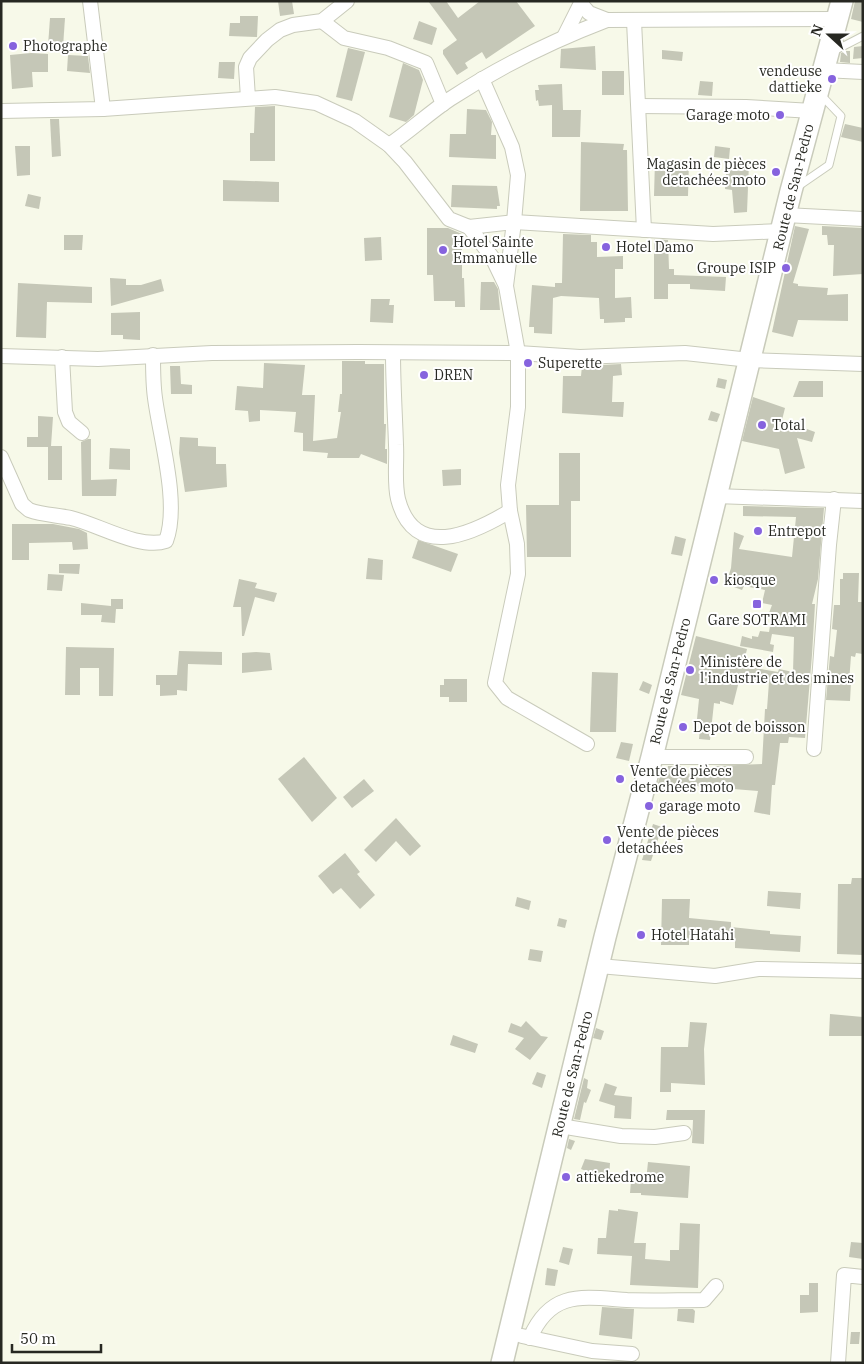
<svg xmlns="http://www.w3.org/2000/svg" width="864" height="1364" font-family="'IBM Plex Serif',serif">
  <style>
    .building { fill: #c5c7b7 }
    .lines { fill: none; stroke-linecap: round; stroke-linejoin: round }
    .service-casing { stroke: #c9cbbb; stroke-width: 9 }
    .minor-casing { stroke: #c9cbbb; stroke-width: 16 }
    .primary-casing { stroke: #c9cbbb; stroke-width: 24 }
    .service { stroke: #fff; stroke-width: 7 }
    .minor { stroke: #fff; stroke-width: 14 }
    .primary { stroke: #fff; stroke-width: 21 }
    .poi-dot { fill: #8663de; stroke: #fff; stroke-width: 2 }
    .labels { text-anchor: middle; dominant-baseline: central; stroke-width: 4; stroke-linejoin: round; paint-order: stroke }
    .poi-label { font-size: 14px; fill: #272822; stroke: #fff; text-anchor: start }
    .street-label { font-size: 14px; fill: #272822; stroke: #fff }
  </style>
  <rect width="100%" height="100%" fill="#f7f9e9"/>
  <g class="building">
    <path d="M278 1H292L294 14 280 16Z"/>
    <path d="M428 1H446L458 18 480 1H516L535 26 486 59 482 52 465 63 468 68 457 75 443 54V50L457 40Z"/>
    <path d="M855 1H863V22L851 19Z"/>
    <path d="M240 16H258L257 37 229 36 230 23H240Z"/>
    <path d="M50 18H65L63 47 48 46Z"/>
    <path d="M419 21 437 28 432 45 413 39Z"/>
    <path d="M595 46 596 70 560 68 561 49Z"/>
    <path d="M863 46V58L853 59 854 47Z"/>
    <path d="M348 48 365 52 352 101 336 97Z"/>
    <path d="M662 50 683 52 682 61 662 59Z"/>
    <path d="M846 51H850V63L840 62 841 53Z"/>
    <path d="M31 53 48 54V72H32L33 87 12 89 10 55Z"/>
    <path d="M68 55 88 56 90 73 67 71Z"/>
    <path d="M219 62H235L234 79 218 78Z"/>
    <path d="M403 63 419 70 423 80 414 115 406 122 389 117Z"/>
    <rect x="602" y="71" width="22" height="24"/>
    <path d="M700 81 713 82 712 96 698 95Z"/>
    <path d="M562 84 563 110H581L580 137H552V105L539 106 538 100 536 101 535 90H539L538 85Z"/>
    <path d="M275 106V161H250V133H254L255 107Z"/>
    <path d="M467 109 486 110 492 122 491 135H496V159L449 157 450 134H466Z"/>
    <path d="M50 119H59L61 156 52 157Z"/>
    <path d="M845 124 863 128V142L841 137Z"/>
    <path d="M581 142 624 144 623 150H627L628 211H580Z"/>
    <path d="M15 146H30V175L17 176Z"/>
    <path d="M715 146 730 148 729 159 714 157Z"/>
    <path d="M655 160H689L688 196H654Z"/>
    <path d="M727 162 749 163 747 212 734 213 732 190 725 189Z"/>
    <path d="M223 180 279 182V202L223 201Z"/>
    <path d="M452 185 497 186 500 206H497V209L451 207Z"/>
    <path d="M28 194 41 197 39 209 25 206Z"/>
    <path d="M795 226 809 229 793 283 798 284V286L828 288 827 295 848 294V321L798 320 793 337 772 332Z"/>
    <path d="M822 226 863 228V274L833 276 834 245H828L827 235H822Z"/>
    <path d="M427 228H448L462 234V278H464L465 307H455V301H434L433 275H427Z"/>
    <path d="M563 234 591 235V242H597V257L623 256V269H615V298L631 297 632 318H625V322L604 323V319H600L599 298 561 296 553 298 552 334 534 333V327H529L532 285 555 287V283H562Z"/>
    <path d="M64 235H83L82 250H64Z"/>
    <path d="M381 237 382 260 365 261 364 238Z"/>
    <path d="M654 239 668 240 669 269H674V275L726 277 725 291 690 289V284H668V299H654Z"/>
    <path d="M110 278 126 279V285H141L161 279 164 291 111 306Z"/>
    <path d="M481 282H494L498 289 500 310H480Z"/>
    <path d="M18 283 92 287V303L47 302 46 338 16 337Z"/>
    <path d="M371 299H390L389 305H394L393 323 370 322Z"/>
    <path d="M140 312V340L123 339V335H111V313Z"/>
    <path d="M342 361H365V364H384V424H386L385 449H387V464L361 454 359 458H327L328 453 303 451V433L294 432 296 412 260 410V421L249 422 248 411 235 410 237 386 263 388 264 363 305 365 302 395H315L313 441 337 438 341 412H338L340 394H342Z"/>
    <path d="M621 364 622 375 613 376 612 402H624L623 417 562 413 563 376H581L582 366Z"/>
    <path d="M170 366H180L181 384 192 385V394H171Z"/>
    <path d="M718 378 727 380 725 389 716 387Z"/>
    <path d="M799 381H823V397H793Z"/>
    <path d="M753 397 785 408 782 420 815 432 812 442 797 438 805 468 785 474 779 449 742 441Z"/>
    <path d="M711 411 720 414 717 422 708 420Z"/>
    <path d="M38 416 53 417 51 446H62V480H48V447H27V437H38Z"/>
    <path d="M180 437 198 438V446L216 447V464H226L227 487 185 492 179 453Z"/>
    <path d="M88 439H91V480L117 479 116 496H82L81 442Z"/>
    <path d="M110 448 130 449V470L109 469Z"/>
    <path d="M559 453H580V501H571V557H527L526 505H559Z"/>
    <path d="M461 469V485L443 486 442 470Z"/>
    <path d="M743 506 824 508 818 579 812 604H815L812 655 805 738 789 737 788 743H780L775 785H772L770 815 754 812 758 791 696 786V788L666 786 665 792 656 790 662 769 667 771 668 766H681L679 773 713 775 714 766 762 764 765 709H767L769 682 740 677 733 705 720 701V704L714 703 710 740 699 739 701 719H697L699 699 681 695 696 636 747 649 743 666 778 672 779 669 793 672 794 637 772 634 770 644 774 645 773 652 740 646 742 636 752 639V636L758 637 760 631 769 632 772 614 769 613 772 605 762 603 765 590 744 586 742 590 726 584 731 568 734 532 744 536 739 549 792 557 796 517 743 516Z"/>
    <path d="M12 524H53L79 529 87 533 88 549 73 550 72 542 29 543V560H12Z"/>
    <path d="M675 536 686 539 682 556 671 554Z"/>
    <path d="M418 540 458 554 451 572 412 558Z"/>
    <path d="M368 558 383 560 382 580 366 579Z"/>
    <path d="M59 564H80L79 574 59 573Z"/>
    <path d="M843 573H859L858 602H863V654L856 653 855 657 851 656 849 682H851L850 701 826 700 830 656 834 657 837 630 832 629 834 605H840V579H843Z"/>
    <path d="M48 574 64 575 62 591 47 590Z"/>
    <path d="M239 579 257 583 255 588 277 593 274 602 255 597 244 636H242L241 607H233Z"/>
    <path d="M111 599H123V609H116L115 623 101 622 102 615H81V603L111 606Z"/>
    <path d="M66 647 114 648 113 696H99V668H80V695H65Z"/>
    <path d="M179 651 222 652V665L188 664 187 691 177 690V695L160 696V685H156V675H177Z"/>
    <path d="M256 652 270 653 272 670 242 673V653Z"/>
    <path d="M592 672 618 673 616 732H590Z"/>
    <path d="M444 679H467V702H449V697H440V685H444Z"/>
    <path d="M643 681 652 685 649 694 639 690Z"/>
    <path d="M621 742 633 744 629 761 616 758Z"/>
    <path d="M304 757 337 798 312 822 278 779Z"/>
    <path d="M364 779 374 791 352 808 343 797Z"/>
    <path d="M396 818 421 846 410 856 396 841 376 862 364 850Z"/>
    <path d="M653 824 662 827 651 861 642 860Z"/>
    <path d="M345 853 360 872 357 874 375 895 360 909 341 888 333 894 318 876Z"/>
    <path d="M852 878H863V955L837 954 838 884H851Z"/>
    <path d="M768 891 801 893 800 909 767 906Z"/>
    <path d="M517 897 531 901 529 910 515 906Z"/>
    <path d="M662 899H690L689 918 731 922V927L770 931V934L801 936 800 952 735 948V940L689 935V945H661Z"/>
    <path d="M559 918 567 920 565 928 557 926Z"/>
    <path d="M530 949 543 951 541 962 528 960Z"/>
    <path d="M830 1014 863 1017V1036H829Z"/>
    <path d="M526 1021 541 1036 548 1037 530 1060 515 1049 524 1038 508 1032 511 1023 521 1027Z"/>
    <path d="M690 1022 707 1023 704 1049 705 1085 671 1083V1092H660L661 1047H688Z"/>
    <path d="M596 1028 604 1031 601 1040 593 1038Z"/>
    <path d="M453 1035 478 1044 475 1053 450 1045Z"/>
    <path d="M537 1072 546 1075 542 1088 532 1084Z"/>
    <path d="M584 1078 588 1080 587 1088 591 1090 586 1103 584 1102 580 1120 574 1119Z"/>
    <path d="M605 1083 617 1087 614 1095 632 1097 631 1119 614 1118 615 1106 599 1101Z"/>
    <path d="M667 1110H705L704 1144 692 1143 693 1120H666Z"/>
    <path d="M569 1139 575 1141 571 1150 567 1148Z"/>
    <path d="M585 1159 610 1163 609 1178 589 1176 591 1173 581 1169Z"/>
    <path d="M648 1162 690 1166 688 1198 641 1195V1193H630L631 1181H646Z"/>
    <path d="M618 1209 638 1212 634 1243H646L645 1259 670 1261V1250H679L680 1223 700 1224 698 1288 630 1285 632 1256 597 1254 598 1238H606L609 1210 618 1211Z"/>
    <path d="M851 1242 863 1243V1259L849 1257Z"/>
    <path d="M563 1247 573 1249 569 1265 559 1262Z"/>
    <path d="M547 1268 558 1270 555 1286 545 1285Z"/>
    <path d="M809 1283H818V1312L800 1313V1295H809Z"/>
    <path d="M602 1307 634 1309 632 1339 599 1335Z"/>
    <path d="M678 1309H693L695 1311 694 1323 677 1321Z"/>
    <path d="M851 1332H860L859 1344H850Z"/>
  </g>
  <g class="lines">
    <g class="service-casing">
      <g id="service">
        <path d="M834 51 863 36"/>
        <path d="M797 187 829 165 841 116 820 94"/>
      </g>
    </g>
    <g class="minor-casing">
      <g id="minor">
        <path d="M90 1 103 109"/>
        <path d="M582 5 589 13 607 20 838 19"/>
        <path d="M322 21 344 38 388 48 426 63 443 104"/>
        <path d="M634 21 644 230"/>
        <path d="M564 37 582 1"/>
        <path d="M824 70 863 72"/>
        <path d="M482 79 512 147 518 175 514 222 506 286 518 353V407L508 485 510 511 517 544 518 574 495 683 507 698 587 744"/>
        <path d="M248 98 246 67 250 58 267 40 280 30 293 25 322 21 347 1"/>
        <path d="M639 106 746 107 812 111"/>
        <path d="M1 111 103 109 275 97 316 103 355 121 389 145 405 162 449 219 469 227 514 222 713 234 782 231"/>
        <path d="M389 145C410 131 429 113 450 99 499 67 552 41 607 20"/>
        <path d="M785 215 863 219"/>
        <path d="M469 227 492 257 506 286"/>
        <path d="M393 353C393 383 395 414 396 445 397 462 394 482 398 499 414 561 472 534 510 511"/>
        <path d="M1 356 98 359 212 353 358 352 518 353 580 357 685 353 750 360 863 364"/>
        <path d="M62 357 65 412 69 422 82 433"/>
        <path d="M1 457 22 504 29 510C43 515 57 515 71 518 97 524 140 550 166 541 180 504 160 437 155 398 153 384 153 370 153 355"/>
        <path d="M715 496 863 501"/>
        <path d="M814 749 829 545 834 499"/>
        <path d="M652 757H746"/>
        <path d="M599 966 715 976 758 969 863 971"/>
        <path d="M560 1126 621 1136 655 1137 684 1133"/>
        <path d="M522 1336 592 1351 632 1354"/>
        <path d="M530 1338C551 1290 582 1297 627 1300 652 1301 678 1300 704 1300L716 1286"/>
        <path d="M838 1363 844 1275 863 1277"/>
      </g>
    </g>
    <g class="primary-casing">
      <path id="primary" d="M502 1363 605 937 652 757 791 191 842 1"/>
    </g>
    <use href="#service" class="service"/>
    <use href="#minor" class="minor"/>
    <use href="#primary" class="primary"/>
  </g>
  <g class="poi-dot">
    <circle cx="13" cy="46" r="5"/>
    <circle cx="832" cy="79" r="5"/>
    <circle cx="780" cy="115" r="5"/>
    <circle cx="776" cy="172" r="5"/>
    <circle cx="606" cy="247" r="5"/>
    <circle cx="443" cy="250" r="5"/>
    <circle cx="786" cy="268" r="5"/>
    <circle cx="528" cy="363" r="5"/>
    <circle cx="424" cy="375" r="5"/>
    <circle cx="762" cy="425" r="5"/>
    <circle cx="758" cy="531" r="5"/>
    <circle cx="714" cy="580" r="5"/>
    <rect x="752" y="599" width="10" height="10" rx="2.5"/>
    <circle cx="690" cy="670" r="5"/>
    <circle cx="683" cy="727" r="5"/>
    <circle cx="620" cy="779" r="5"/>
    <circle cx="649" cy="806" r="5"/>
    <circle cx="607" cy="840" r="5"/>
    <circle cx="641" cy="935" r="5"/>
    <circle cx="566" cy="1177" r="5"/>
  </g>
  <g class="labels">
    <g class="poi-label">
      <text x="23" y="46">Photographe</text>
      <text x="822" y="71" text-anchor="end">vendeuse<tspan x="822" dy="16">dattieke</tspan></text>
      <text x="770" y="115" text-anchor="end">Garage moto</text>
      <text x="766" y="164" text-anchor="end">Magasin de pièces<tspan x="766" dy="16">detachées moto</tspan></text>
      <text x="453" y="242">Hotel Sainte<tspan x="453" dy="16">Emmanuelle</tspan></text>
      <text x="616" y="247">Hotel Damo</text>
      <text x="776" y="268" text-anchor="end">Groupe ISIP</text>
      <text x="538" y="363">Superette</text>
      <text x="434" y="375">DREN</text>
      <text x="772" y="425">Total</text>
      <text x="768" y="531">Entrepot</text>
      <text x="724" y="580">kiosque</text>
      <text x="757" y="620" text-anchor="middle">Gare SOTRAMI</text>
      <text x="700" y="662">Ministère de<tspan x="700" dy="16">l'industrie et des mines</tspan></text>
      <text x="693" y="727">Depot de boisson</text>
      <text x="630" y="771">Vente de pièces<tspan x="630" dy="16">detachées moto</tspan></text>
      <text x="659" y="806">garage moto</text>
      <text x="617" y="832">Vente de pièces<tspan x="617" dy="16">detachées</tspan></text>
      <text x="651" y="935">Hotel Hatahi</text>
      <text x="576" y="1177">attiekedrome</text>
    </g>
    <g class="street-label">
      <text transform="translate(793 187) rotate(-76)">Route de San-Pedro</text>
      <text transform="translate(670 681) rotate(-76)">Route de San-Pedro</text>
      <text transform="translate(572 1074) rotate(-76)">Route de San-Pedro</text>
    </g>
  </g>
  <rect width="864" height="1364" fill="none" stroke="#272822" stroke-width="5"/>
  <g transform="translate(829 35) rotate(291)" stroke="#ffffff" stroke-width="4" paint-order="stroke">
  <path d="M0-4L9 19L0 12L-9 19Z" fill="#272822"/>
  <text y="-8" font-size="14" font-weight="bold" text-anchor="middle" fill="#272822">N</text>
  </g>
  <path d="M12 1344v8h89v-8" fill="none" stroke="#272822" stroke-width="2.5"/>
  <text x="20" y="1344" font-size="15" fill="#272822" stroke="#ffffff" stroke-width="4" paint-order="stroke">50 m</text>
</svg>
